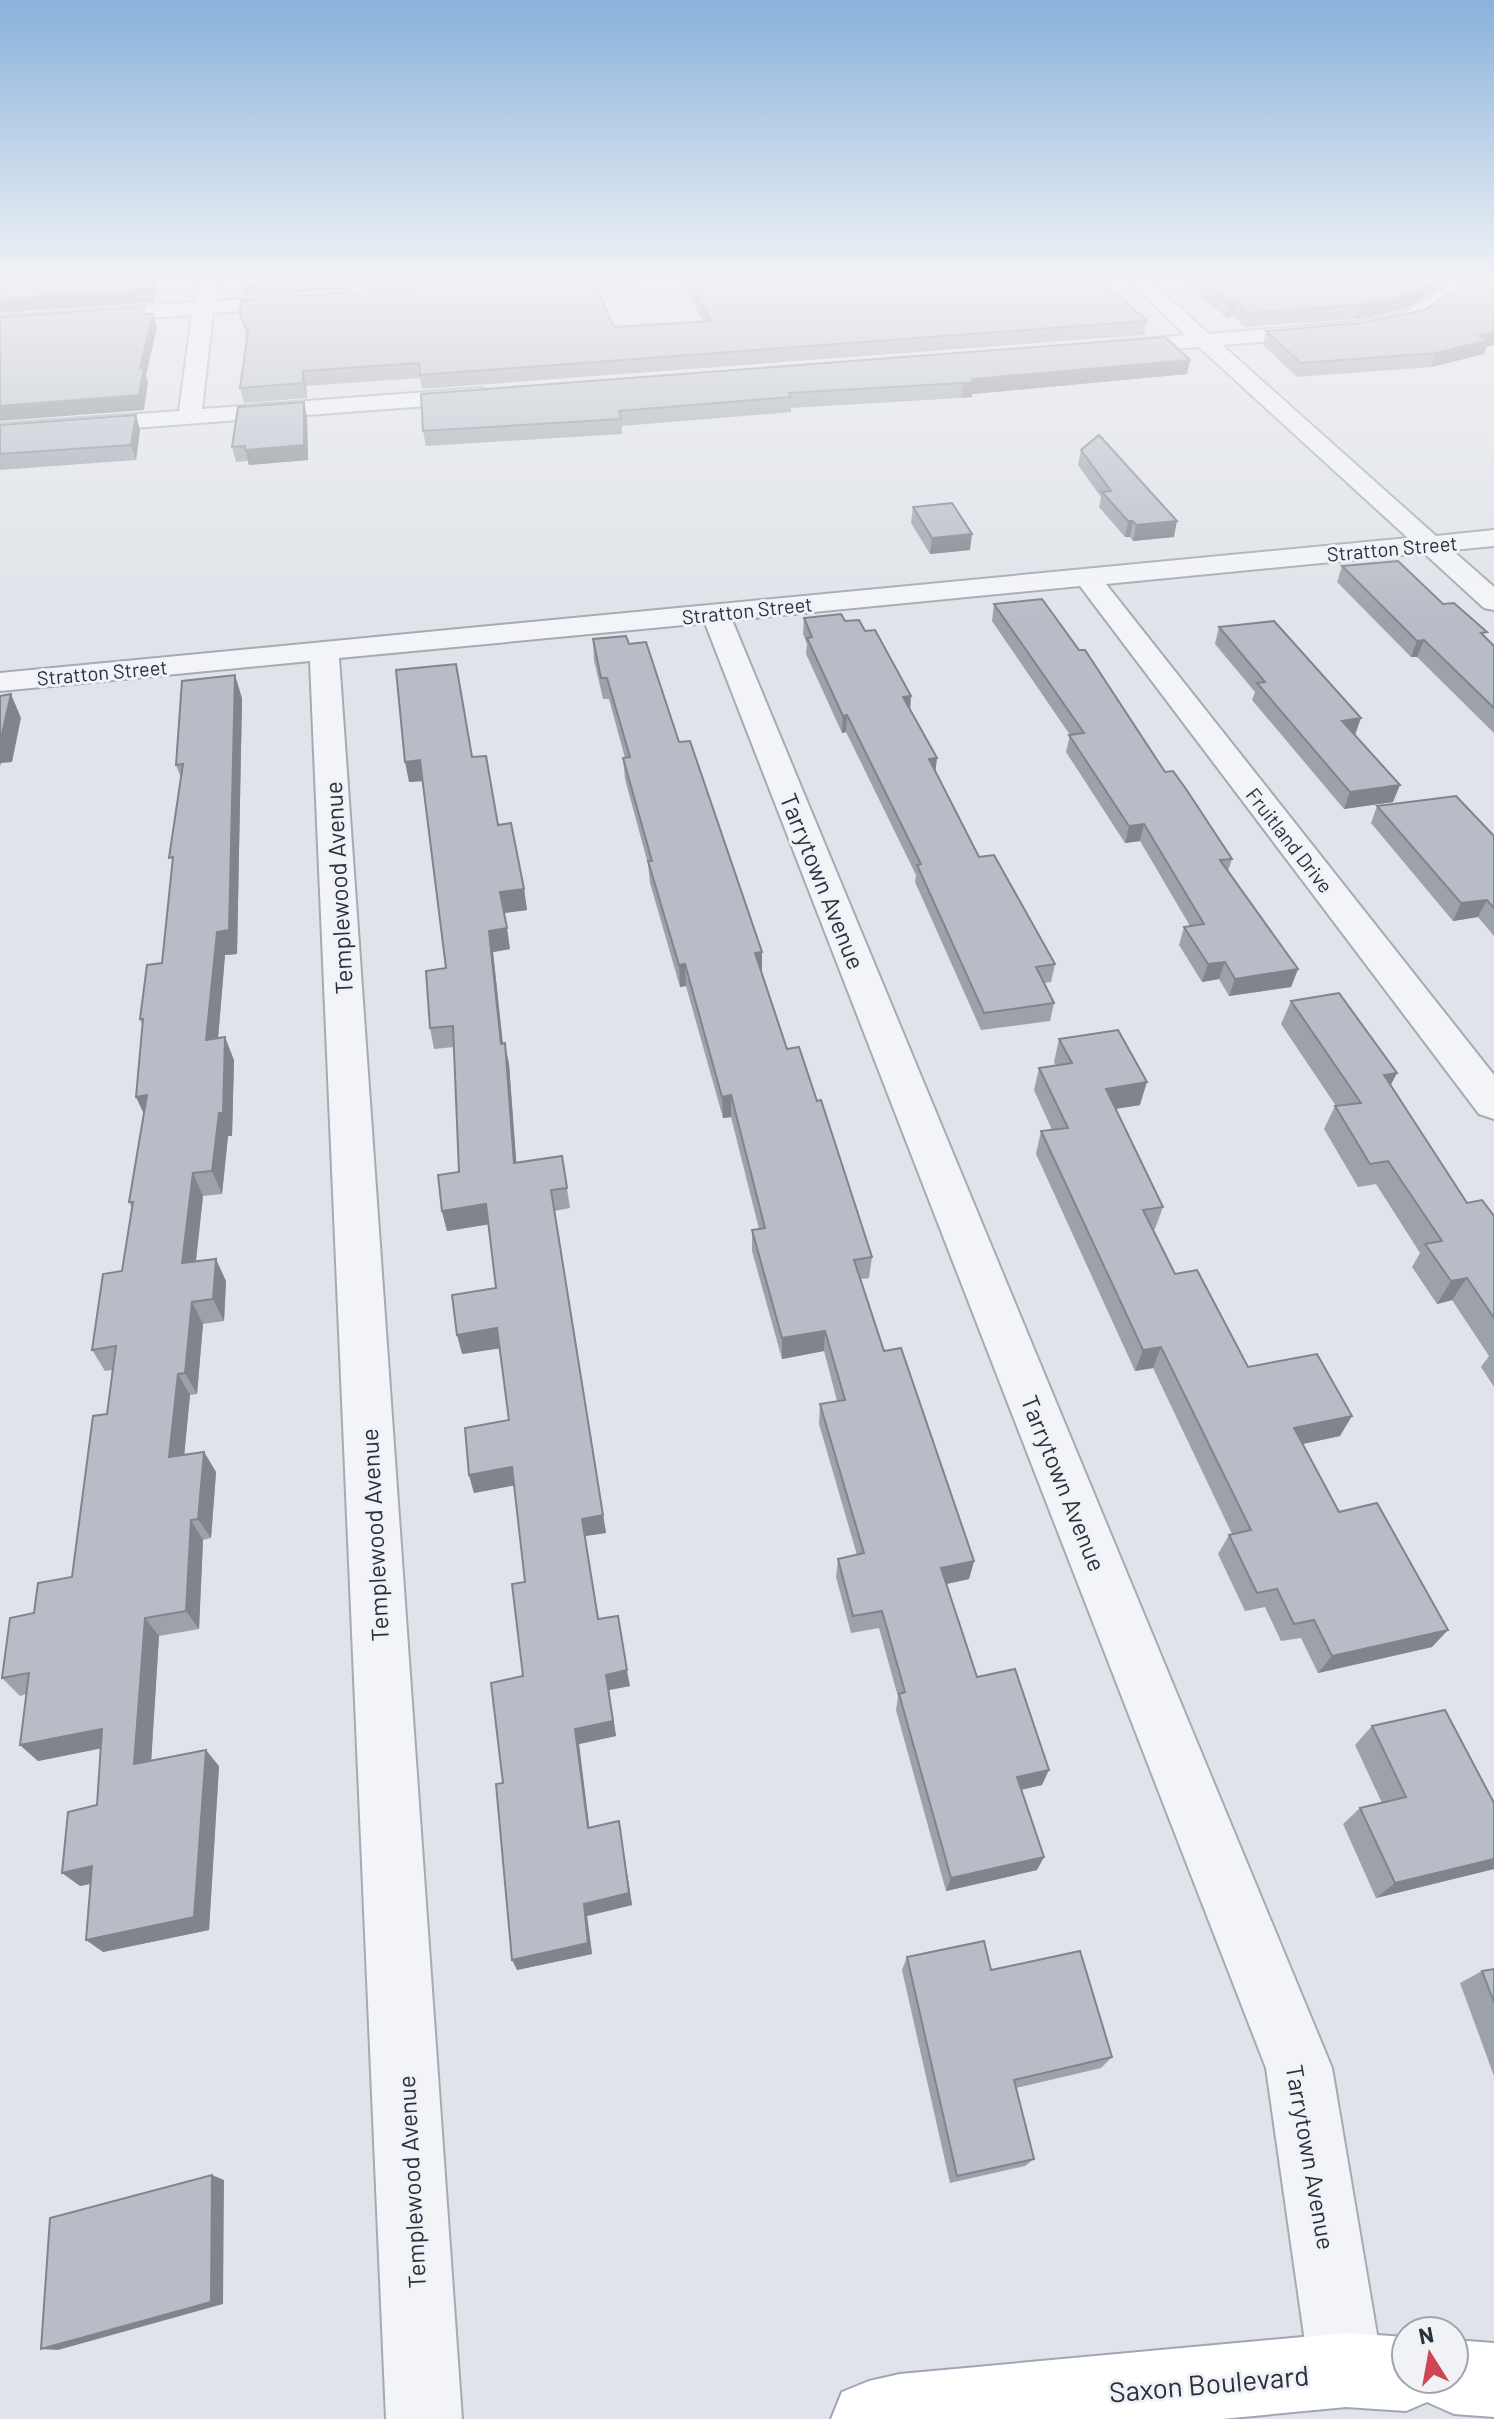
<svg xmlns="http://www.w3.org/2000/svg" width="1494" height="2419" font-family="Barlow,sans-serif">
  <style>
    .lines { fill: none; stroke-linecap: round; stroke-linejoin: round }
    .minor-casing { stroke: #a5aab3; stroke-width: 4 }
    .major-casing { stroke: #9fa7b5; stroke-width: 4 }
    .minor { fill: #f3f4f7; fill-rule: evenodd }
    .major { fill: #fff; fill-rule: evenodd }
    .wall { fill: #9da2aa }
    .shaded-wall { fill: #80848b }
    .building { fill: #b7bcc6; stroke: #80848b; stroke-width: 2 }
    .labels { text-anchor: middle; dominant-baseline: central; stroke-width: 6; stroke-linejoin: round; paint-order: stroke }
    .far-street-label { font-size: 20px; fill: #293040; stroke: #f0f2f6 }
    .street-label { font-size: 24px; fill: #293040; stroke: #f0f2f6 }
    .near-street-label { font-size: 28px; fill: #293040; stroke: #f0f2f6 }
  </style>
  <rect width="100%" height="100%" fill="#e0e3e9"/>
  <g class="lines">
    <g class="minor-casing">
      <g id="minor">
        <path d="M199 278H215L217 281 215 301 301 295 311 301 301 307 213 313 202 409 480 388 488 390 491 395 488 400 480 402 0 438V424L179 411 192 315 0 328V316L194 302Z"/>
        <path d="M644 278 634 284 533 291 523 285 526 281Z"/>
        <path d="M1125 278H1147L1209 334 1356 322 1406 312 1460 278H1484L1419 321 1356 334 1222 345 1436 536 1494 530V546L1452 550 1494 587V610L1484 608 1424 553 1106 584 1494 1075V1119L1479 1114 1080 586 732 620 1332 2068 1383 2370 1372 2396 1346 2407 1320 2396 1309 2370 1266 2068 705 623 339 658 462 2419H386L310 661 0 691V673L1408 538 1199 347 1103 353 1100 348 1111 342 1186 335Z"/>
      </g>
    </g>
    <g class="major-casing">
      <path id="major" d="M1346 2333 1406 2337V2379H1454V2340L1494 2343V2417L1454 2414 1427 2402 1406 2411 1346 2407 1222 2419H831L842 2392 869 2381 900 2374Z"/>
    </g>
    <use href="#minor" class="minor"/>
    <use href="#major" class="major"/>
  </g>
  <g class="wall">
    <path d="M680 278H1098L1147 321 1144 335 422 389 420 378 306 386 307 398 244 403 240 388 247 337 240 315 614 327 703 321Z"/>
    <path d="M1178 278H1451L1450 281 1405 309 1356 319 1245 327 1233 316 1226 317Z"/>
    <path d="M1494 293V345L1486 347 1484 354 1431 367 1297 377 1263 345 1266 331 1360 323 1424 310Z"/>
    <path d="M1190 360 1187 374 972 394V397L961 398 791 408V412L622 426V434L426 446 423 431 421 394Z"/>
    <path d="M304 402 307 417 308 460 249 465 248 461 236 462 232 447Z"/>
    <path d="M136 415 140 430 136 460 0 470V425Z"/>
    <path d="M1081 450 1174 537 1133 541 1130 537H1125L1099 507 1101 497 1078 465Z"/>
    <path d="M913 507 970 550 930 554 911 523Z"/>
    <path d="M1342 566 1443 604 1494 646V733L1417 657H1411L1337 582Z"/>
    <path d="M994 604 1165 772 1232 859 1228 871 1298 969 1291 987 1229 996 1219 979 1202 982 1179 945 1184 927 1190 926 1140 841 1125 843 1066 752 1070 735 992 621Z"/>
    <path d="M804 618 845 621 865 631 937 758 935 771 979 857 1055 964 1051 982 1044 983 1054 1003 1050 1021 981 1030 915 882 916 875 846 732 842 733 806 654 807 644 803 634Z"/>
    <path d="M1219 627 1355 735 1393 802 1344 809 1252 700 1255 692 1215 644Z"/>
    <path d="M593 639 629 644 679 742 762 974 787 1049 872 1257 869 1278 861 1279 884 1351 974 1561 969 1579 946 1584 977 1677 1042 1785 1021 1790 1037 1870 946 1891 896 1710 898 1697 879 1628 851 1633 836 1577 838 1559 857 1555 819 1424 820 1404 837 1401 824 1351 782 1359 752 1251V1230L759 1229 731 1117 723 1118 686 986 680 987 650 883 648 864 625 779 623 758H625L609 699H603L594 660Z"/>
    <path d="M242 698 237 954 225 955 218 1038 234 1060 232 1136H228L222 1194 203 1196 196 1262 226 1281 224 1321 203 1324 197 1394 190 1395 184 1455 204 1452 216 1472 211 1538 203 1540 199 1629 159 1636 151 1761 219 1766 209 1930 103 1952 90 1884 80 1886 97 1805 101 1748 38 1761 20 1745 26 1694 20 1696 2 1678 34 1613 72 1577 107 1414 112 1370 105 1371 92 1350 122 1271 132 1208 129 1202 144 1114 136 1097 143 1027 140 1019 162 963 181 778 176 765Z"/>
    <path d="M472 757 524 889 527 910 504 913 510 949 493 952 503 1044 509 1064 516 1163 562 1156 570 1208 554 1211 606 1533 585 1536 599 1619 630 1686 609 1690 616 1736 579 1744 589 1827 619 1821 632 1905 587 1916 592 1954 517 1970 503 1783 523 1676 525 1582 514 1485 474 1493 469 1475 509 1420 500 1348 462 1354 496 1288 489 1224 447 1231 442 1211 459 1172 454 1047 434 1049 430 1028 446 968 422 781 409 782Z"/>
    <path d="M1377 806 1494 836V936L1478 917 1453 921 1371 823Z"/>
    <path d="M1291 1001 1390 1086 1467 1203 1494 1216V1387L1481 1367 1489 1356 1452 1300 1437 1304 1412 1267 1420 1253 1376 1184 1358 1187 1324 1129 1335 1106H1336L1281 1024Z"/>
    <path d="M1059 1039 1140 1105 1116 1109 1163 1207 1155 1229 1153 1230 1175 1274 1248 1367 1340 1436 1303 1444 1339 1512 1432 1647 1318 1673 1301 1638 1281 1641 1265 1607 1245 1611 1218 1554 1229 1535 1232 1534 1153 1368 1135 1371 1036 1154 1041 1131 1052 1130 1034 1090 1039 1068 1056 1066 1054 1062Z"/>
    <path d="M1372 1726 1494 1869 1376 1898 1343 1824 1360 1808 1382 1803 1355 1745Z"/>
    <path d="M907 1957 991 1970 1112 2057 1101 2068 1016 2088 1034 2159 1025 2166 950 2183 902 1970Z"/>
    <path d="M1494 1969V2076L1460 1983 1482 1971Z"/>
  </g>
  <g class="shaded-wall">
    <path d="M152 278H154L157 289 153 302 0 313V299Z"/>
    <path d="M300 278H500L245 296 242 282Z"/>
    <path d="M1437 278H1451L1450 281 1405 309 1356 319 1360 305Z"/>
    <path d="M1237 302 1233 316 1226 317 1229 303Z"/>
    <path d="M153 314 157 328 146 375 148 382 144 410 0 421V406L140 368Z"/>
    <path d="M1494 333V345L1486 347 1484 354 1431 367 1436 353 1479 336Z"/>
    <path d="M1190 360 1187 374 972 394V397L961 398 963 383 972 379Z"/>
    <path d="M303 371 306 386 307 398 303 383Z"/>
    <path d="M304 402 307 417 308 460 249 465 245 450Z"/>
    <path d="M136 415 140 430 136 460 131 445Z"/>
    <path d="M1128 521H1133L1130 537H1125Z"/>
    <path d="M1177 521 1174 537 1133 541 1136 525Z"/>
    <path d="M972 534 970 550 930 554 932 538Z"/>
    <path d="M1424 640 1417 657H1411L1417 641Z"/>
    <path d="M235 675 242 698 237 954 225 955 216 1063 206 1040Z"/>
    <path d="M11 694 21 718 12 762 1 763 0 766V738Z"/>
    <path d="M911 696 910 713 903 697Z"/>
    <path d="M847 715 846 732 842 733 843 716Z"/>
    <path d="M1361 718 1355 735 1342 721Z"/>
    <path d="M937 758 935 775 929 759Z"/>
    <path d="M420 760 424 781 409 782 405 762Z"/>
    <path d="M1400 785 1393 802 1344 809 1350 792Z"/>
    <path d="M1144 824 1140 841 1125 843 1129 826Z"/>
    <path d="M524 889 527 910 504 913 500 892Z"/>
    <path d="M1487 900 1478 917 1453 921 1461 903Z"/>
    <path d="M507 928 510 949 493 952 505 1065 501 1044 489 931Z"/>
    <path d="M762 952V974L755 953Z"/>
    <path d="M1225 962 1219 979 1202 982 1208 964Z"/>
    <path d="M685 964 686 986 680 987 679 965Z"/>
    <path d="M1298 969 1291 987 1229 996 1235 979Z"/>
    <path d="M225 1037 234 1060 232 1136H228L222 1194 212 1171Z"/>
    <path d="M505 1043 509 1064 518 1184 514 1163Z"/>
    <path d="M1397 1073 1385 1096 1384 1075Z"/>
    <path d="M1147 1082 1140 1105 1100 1111 1106 1089Z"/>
    <path d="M147 1095V1120L136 1097Z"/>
    <path d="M731 1095V1117L723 1118 722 1097Z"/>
    <path d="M193 1173 203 1196 193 1285 182 1263Z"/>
    <path d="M551 1190 606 1533 585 1536 582 1519Z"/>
    <path d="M486 1204 491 1224 447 1231 442 1211Z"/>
    <path d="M216 1259 226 1281 224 1321 213 1299Z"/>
    <path d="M1467 1278 1452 1300 1437 1304 1451 1281Z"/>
    <path d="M192 1302 203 1324 197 1394 185 1373Z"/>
    <path d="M497 1328 502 1348 462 1354 457 1335Z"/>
    <path d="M825 1331 824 1351 782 1359V1338Z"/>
    <path d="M1161 1347 1153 1368 1135 1371 1143 1350Z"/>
    <path d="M178 1374 190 1395 182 1478 169 1457Z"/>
    <path d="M1352 1416 1340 1436 1283 1448 1294 1428Z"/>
    <path d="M204 1452 216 1472 211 1538 198 1519Z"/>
    <path d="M512 1467 516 1485 474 1493 469 1475Z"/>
    <path d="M191 1520 203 1540 199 1629 186 1611Z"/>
    <path d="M974 1561 969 1579 937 1586 941 1568Z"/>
    <path d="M145 1618 159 1636 150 1780 134 1764Z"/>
    <path d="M1448 1630 1432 1647 1318 1673 1332 1656Z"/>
    <path d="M627 1670 630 1686 609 1690 616 1736 579 1744 591 1841 588 1828 575 1729 606 1675Z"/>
    <path d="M102 1729 118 1745 38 1761 20 1745Z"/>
    <path d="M206 1750 219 1766 209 1930 103 1952 86 1940Z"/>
    <path d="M1049 1770 1042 1785 1011 1792 1017 1777Z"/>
    <path d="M619 1821 632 1905 587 1916 592 1954 517 1970 512 1960 584 1904Z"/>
    <path d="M1044 1857 1037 1870 946 1891 951 1878Z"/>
    <path d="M1494 1859V1869L1376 1898 1395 1883Z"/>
    <path d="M92 1866 109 1880 80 1886 62 1873Z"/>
    <path d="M212 2175 224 2180 223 2304 58 2350 41 2349Z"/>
  </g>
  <g class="building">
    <path d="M0 278H152L149 288 0 299Z"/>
    <path d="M242 278H300L242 282Z"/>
    <path d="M562 278H592L614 327 711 321 687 278H1098L1147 321 420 375 419 363 303 371V383L240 388 248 332 240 315 241 300Z"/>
    <path d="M1198 278H1437L1409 295 1360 305 1248 313 1237 302 1229 303Z"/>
    <path d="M1472 279 1494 293V333L1479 336 1489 340 1436 353 1301 363 1266 331 1360 323 1424 310Z"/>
    <path d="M144 307 143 314H153L140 368 144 367 139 395 0 406V317Z"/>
    <path d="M1165 337 1190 360 972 379 974 382 963 383 789 393 791 397 619 411 621 419 423 431 421 394Z"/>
    <path d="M304 402V445L245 450V446L232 447 238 407Z"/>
    <path d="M136 415 131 445 0 454V425Z"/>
    <path d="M1099 435 1177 521 1136 525 1133 521H1128L1102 492 1111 491 1081 450Z"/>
    <path d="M952 503 972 534 932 538 913 507Z"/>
    <path d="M1398 561 1443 604 1454 603 1487 632 1481 633 1494 646V708L1424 640 1417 641 1342 566Z"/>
    <path d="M1042 599 1079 650H1085L1165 772 1173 771 1186 789 1232 859 1220 860 1298 969 1235 979 1225 962 1208 964 1184 927 1204 924 1144 824 1129 826 1069 735 1084 733 994 604Z"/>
    <path d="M841 614 845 621 859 620 865 631 875 630 911 696 903 697 937 758 929 759 979 857 994 855 1055 964 1036 967 1054 1003 984 1013 917 865 921 864 847 715 843 716 807 638 812 637 804 618Z"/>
    <path d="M1274 621 1361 718 1342 721 1400 785 1350 792 1257 683 1265 682 1219 627Z"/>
    <path d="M626 636 629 644 646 642 679 742 690 741 762 952 755 953 787 1049 799 1047 817 1101 821 1100 872 1257 854 1260 884 1351 901 1348 974 1561 941 1568 977 1677 1015 1669 1049 1770 1017 1777 1044 1857 951 1878 899 1694 905 1692 882 1611 853 1616 838 1559 864 1553 820 1404 845 1400 825 1331 782 1338 752 1230 765 1228 731 1095 722 1097 685 964 679 965 648 861H652L623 758 630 757 607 678H601L593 639Z"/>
    <path d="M456 664 472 757 486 756 498 825 511 823 524 889 500 892 507 928 489 931 501 1044 505 1043 514 1163 562 1156 567 1188 551 1190 603 1515 582 1519 598 1619 618 1616 627 1670 606 1675 613 1721 575 1729 588 1828 619 1821 629 1893 584 1904 588 1943 512 1960 496 1784 503 1783 491 1683 523 1676 512 1584 525 1582 512 1467 469 1475 465 1428 509 1420 497 1328 457 1335 452 1295 496 1288 486 1204 442 1211 438 1175 459 1172 453 1026 430 1028 426 971 446 968 420 760 405 762 396 670Z"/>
    <path d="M235 675 229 930 217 932 206 1040 225 1037 223 1113H219L212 1171 193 1173 182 1263 216 1259 213 1299 192 1302 185 1373 178 1374 169 1457 204 1452 198 1519 191 1520 186 1611 145 1618 134 1764 206 1750 194 1917 86 1940 92 1866 62 1873 68 1812 97 1805 102 1729 20 1745 29 1673 2 1678 10 1618 34 1613 38 1583 72 1577 93 1416 107 1414 116 1346 92 1350 103 1274 122 1271 133 1202H129L147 1095 136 1097 143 1019H140L147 965 162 963 173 857 169 858 183 764 176 765 182 681Z"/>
    <path d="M11 694 1 738H0V696Z"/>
    <path d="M1456 796 1494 836V908L1487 900 1461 903 1377 806Z"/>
    <path d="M1339 993 1397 1073 1384 1075 1467 1203 1482 1200 1494 1216V1318L1467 1278 1451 1281 1425 1244 1442 1241 1388 1161 1370 1164 1335 1106 1361 1103 1291 1001Z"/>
    <path d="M1118 1030 1147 1082 1106 1089 1163 1207 1143 1210 1175 1274 1197 1270 1248 1367 1317 1354 1352 1416 1294 1428 1339 1512 1377 1503 1448 1630 1332 1656 1314 1620 1294 1624 1277 1589 1257 1593 1229 1535 1251 1530 1161 1347 1143 1350 1041 1131 1068 1128 1039 1068 1072 1063 1059 1039Z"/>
    <path d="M1445 1710 1494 1803V1859L1395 1883 1360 1808 1406 1797 1372 1726Z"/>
    <path d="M984 1941 991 1970 1080 1951 1112 2057 1014 2080 1034 2159 957 2176 907 1957Z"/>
    <path d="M1494 1969V2002L1482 1971Z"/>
    <path d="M212 2175 211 2302 41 2349 50 2218Z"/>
  </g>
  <linearGradient id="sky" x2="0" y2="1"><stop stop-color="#89b2dc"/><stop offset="0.45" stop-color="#f1f2f5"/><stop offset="1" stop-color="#f1f2f5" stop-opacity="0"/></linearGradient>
  <rect width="1494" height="617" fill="url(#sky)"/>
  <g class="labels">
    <g class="far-street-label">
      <text transform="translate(1392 548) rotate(-5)">Stratton Street</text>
      <text transform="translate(747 610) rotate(-6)">Stratton Street</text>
      <text transform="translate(102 672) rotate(-5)">Stratton Street</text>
      <text transform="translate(1290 840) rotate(52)">Fruitland Drive</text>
    </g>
    <g class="street-label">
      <text transform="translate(823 881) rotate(68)">Tarrytown Avenue</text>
      <text transform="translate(338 888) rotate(-93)">Templewood Avenue</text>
      <text transform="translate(1064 1483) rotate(68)">Tarrytown Avenue</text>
      <text transform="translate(374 1535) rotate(-93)">Templewood Avenue</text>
      <text transform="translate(1311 2157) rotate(80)">Tarrytown Avenue</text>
      <text transform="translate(411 2182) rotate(-93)">Templewood Avenue</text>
    </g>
    <g class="near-street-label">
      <text transform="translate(1209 2383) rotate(-5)">Saxon Boulevard</text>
    </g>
  </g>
  <g transform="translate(1430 2355) rotate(349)"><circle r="38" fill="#f0f2f6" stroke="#a0a4ad" stroke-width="2"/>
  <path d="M0-6L14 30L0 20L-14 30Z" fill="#cd4655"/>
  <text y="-12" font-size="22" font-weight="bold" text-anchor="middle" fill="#293040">N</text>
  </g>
</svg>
